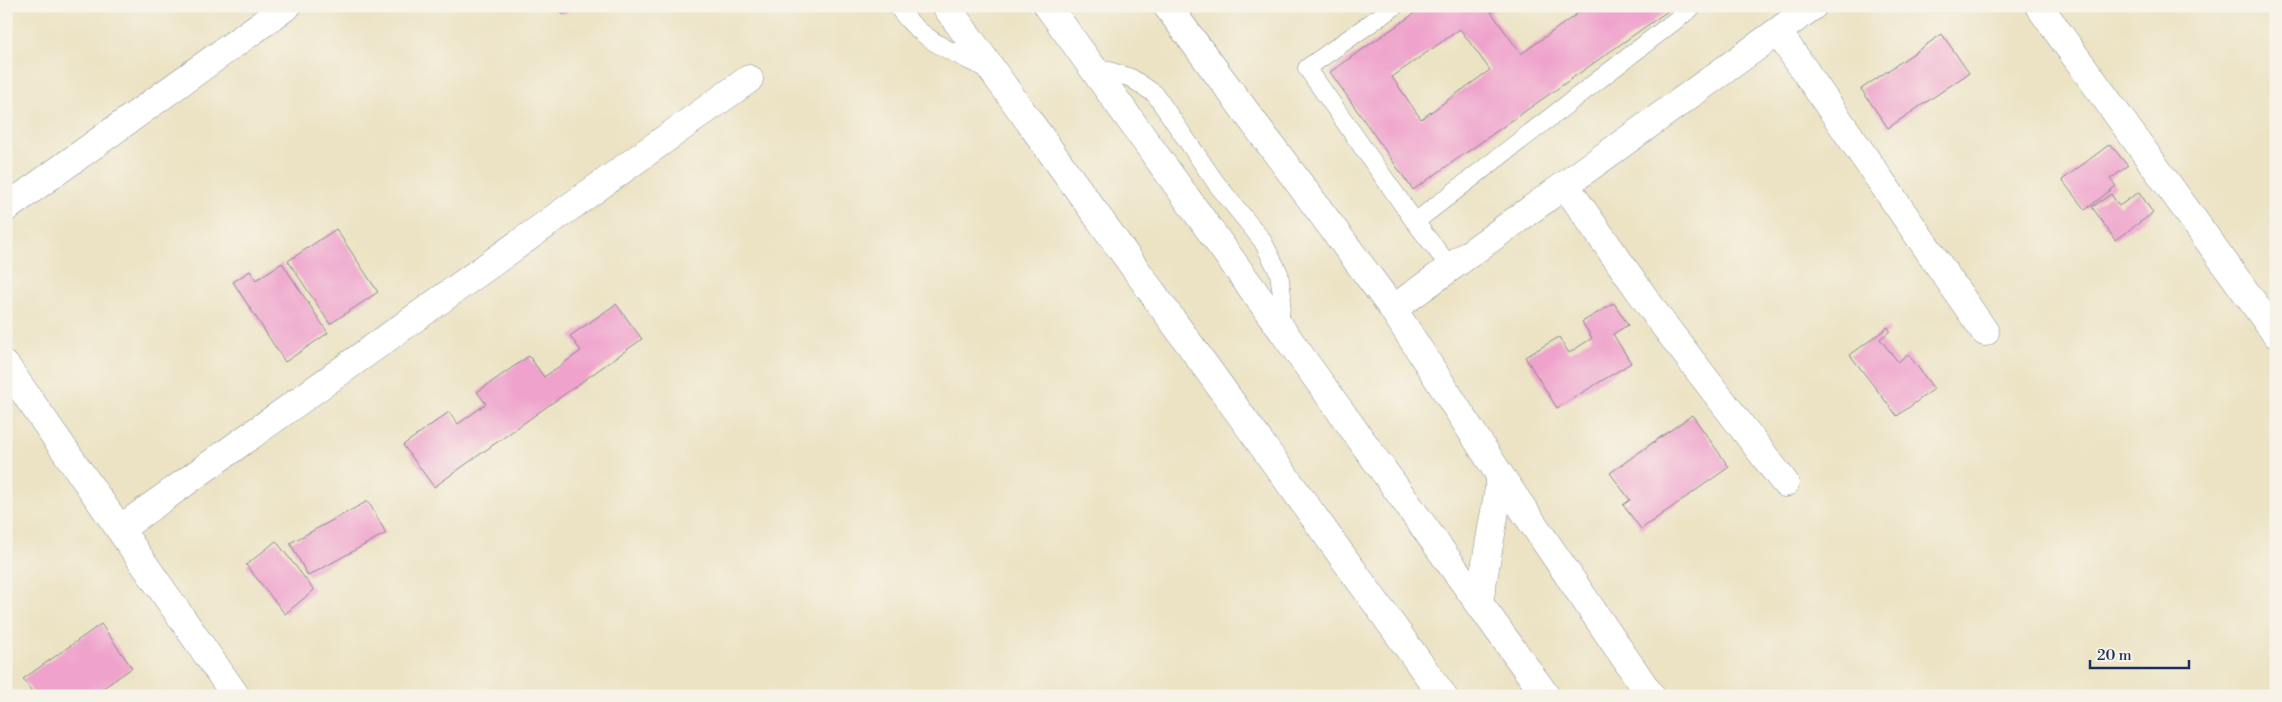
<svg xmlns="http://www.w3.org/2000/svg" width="2282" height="702" font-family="'Libre Bodoni',serif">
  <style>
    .building { fill: #efa3cc; fill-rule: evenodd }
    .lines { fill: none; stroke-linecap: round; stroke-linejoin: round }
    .service-casing { stroke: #848991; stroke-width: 19 }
    .minor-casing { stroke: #848991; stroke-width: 29 }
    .tertiary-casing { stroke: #848991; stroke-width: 29 }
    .service { stroke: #fff; stroke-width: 18 }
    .minor { stroke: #fff; stroke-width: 28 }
    .tertiary { stroke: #fff; stroke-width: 28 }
  </style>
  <rect width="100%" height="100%" fill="#f7f3e8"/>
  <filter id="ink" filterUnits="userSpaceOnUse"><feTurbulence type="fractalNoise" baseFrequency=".02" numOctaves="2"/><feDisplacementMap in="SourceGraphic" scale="10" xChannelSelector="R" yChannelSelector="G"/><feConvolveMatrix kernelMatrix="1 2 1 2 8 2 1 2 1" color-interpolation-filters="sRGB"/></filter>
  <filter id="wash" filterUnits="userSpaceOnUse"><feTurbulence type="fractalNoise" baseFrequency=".0096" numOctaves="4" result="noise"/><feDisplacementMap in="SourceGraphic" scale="20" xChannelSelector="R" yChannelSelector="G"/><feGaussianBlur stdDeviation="1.12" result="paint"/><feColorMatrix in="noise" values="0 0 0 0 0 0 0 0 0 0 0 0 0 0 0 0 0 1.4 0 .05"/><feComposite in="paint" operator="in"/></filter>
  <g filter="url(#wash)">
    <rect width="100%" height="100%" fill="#ece3c4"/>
    <g id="blocks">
      <g class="building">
        <path d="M556 6H575L563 15Z"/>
        <path d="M1425 6H1499L1491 12 1521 54 1588 6H1675L1413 190 1330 72ZM1460 29 1490 70 1421 119 1392 77Z"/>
        <path d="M1942 34 1969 73 1888 128 1861 89Z"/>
        <path d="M2110 144 2128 166 2110 179 2116 186 2085 210 2062 180Z"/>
        <path d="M2139 192 2153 213 2115 240 2092 207 2111 194 2119 206Z"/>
        <path d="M336 229 378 292 330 324 288 261Z"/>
        <path d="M282 263 328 333 285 362 233 282 250 271 256 280Z"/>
        <path d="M1614 303 1628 325 1613 334 1631 363 1557 408 1525 357 1559 337 1569 353 1592 338 1582 322Z"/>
        <path d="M616 304 642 339 434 487 403 445 449 412 458 424 486 404 477 392 529 356 544 377 581 351 570 336Z"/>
        <path d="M1888 327 1890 331 1880 339 1898 362 1908 354 1934 389 1897 416 1850 355Z"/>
        <path d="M1692 415 1729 467 1641 529 1623 505 1630 500 1610 473Z"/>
        <path d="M368 501 386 533 308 576 290 543Z"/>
        <path d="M276 541 314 590 285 614 246 565Z"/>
        <path d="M101 624 132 668 92 696H35L23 679Z"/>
      </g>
    </g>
  </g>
  <g filter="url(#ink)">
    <use href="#blocks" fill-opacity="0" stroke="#848991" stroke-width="1"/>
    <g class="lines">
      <g class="service-casing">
        <g id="service">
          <path d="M897 6C921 41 951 51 987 69"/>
          <path d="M1395 6 1307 68 1415 222 1451 268"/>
          <path d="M1091 65 1131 78 1155 94 1216 183 1262 240 1279 273 1282 295 1279 327"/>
          <path d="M1415 222 1694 6"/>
        </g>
      </g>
      <g class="minor-casing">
        <g id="minor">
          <path d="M1167 6 1393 309 1501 477 1651 696"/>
          <path d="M2039 6 2276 334"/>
          <path d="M1778 32 1985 332"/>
          <path d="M1565 185 1660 320 1785 483"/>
          <path d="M6 208 287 6"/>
          <path d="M1393 309 1813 6"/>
          <path d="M6 366 236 696"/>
          <path d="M120 529 749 79"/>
          <path d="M1479 602 1501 477"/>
        </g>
      </g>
      <g class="tertiary-casing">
        <g id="tertiary">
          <path d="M946 6 1443 696"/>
          <path d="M1048 6 1546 696"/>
        </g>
      </g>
      <use href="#service" class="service"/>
      <use href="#minor" class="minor"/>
      <use href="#tertiary" class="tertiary"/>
    </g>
  </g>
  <rect width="2282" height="702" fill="none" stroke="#f7f3e8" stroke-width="25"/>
  <path d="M2090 660v8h99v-8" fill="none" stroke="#1b2f5e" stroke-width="2.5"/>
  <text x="2097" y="660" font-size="15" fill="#1b2f5e" stroke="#f7f3e8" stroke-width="4" paint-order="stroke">20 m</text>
</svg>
